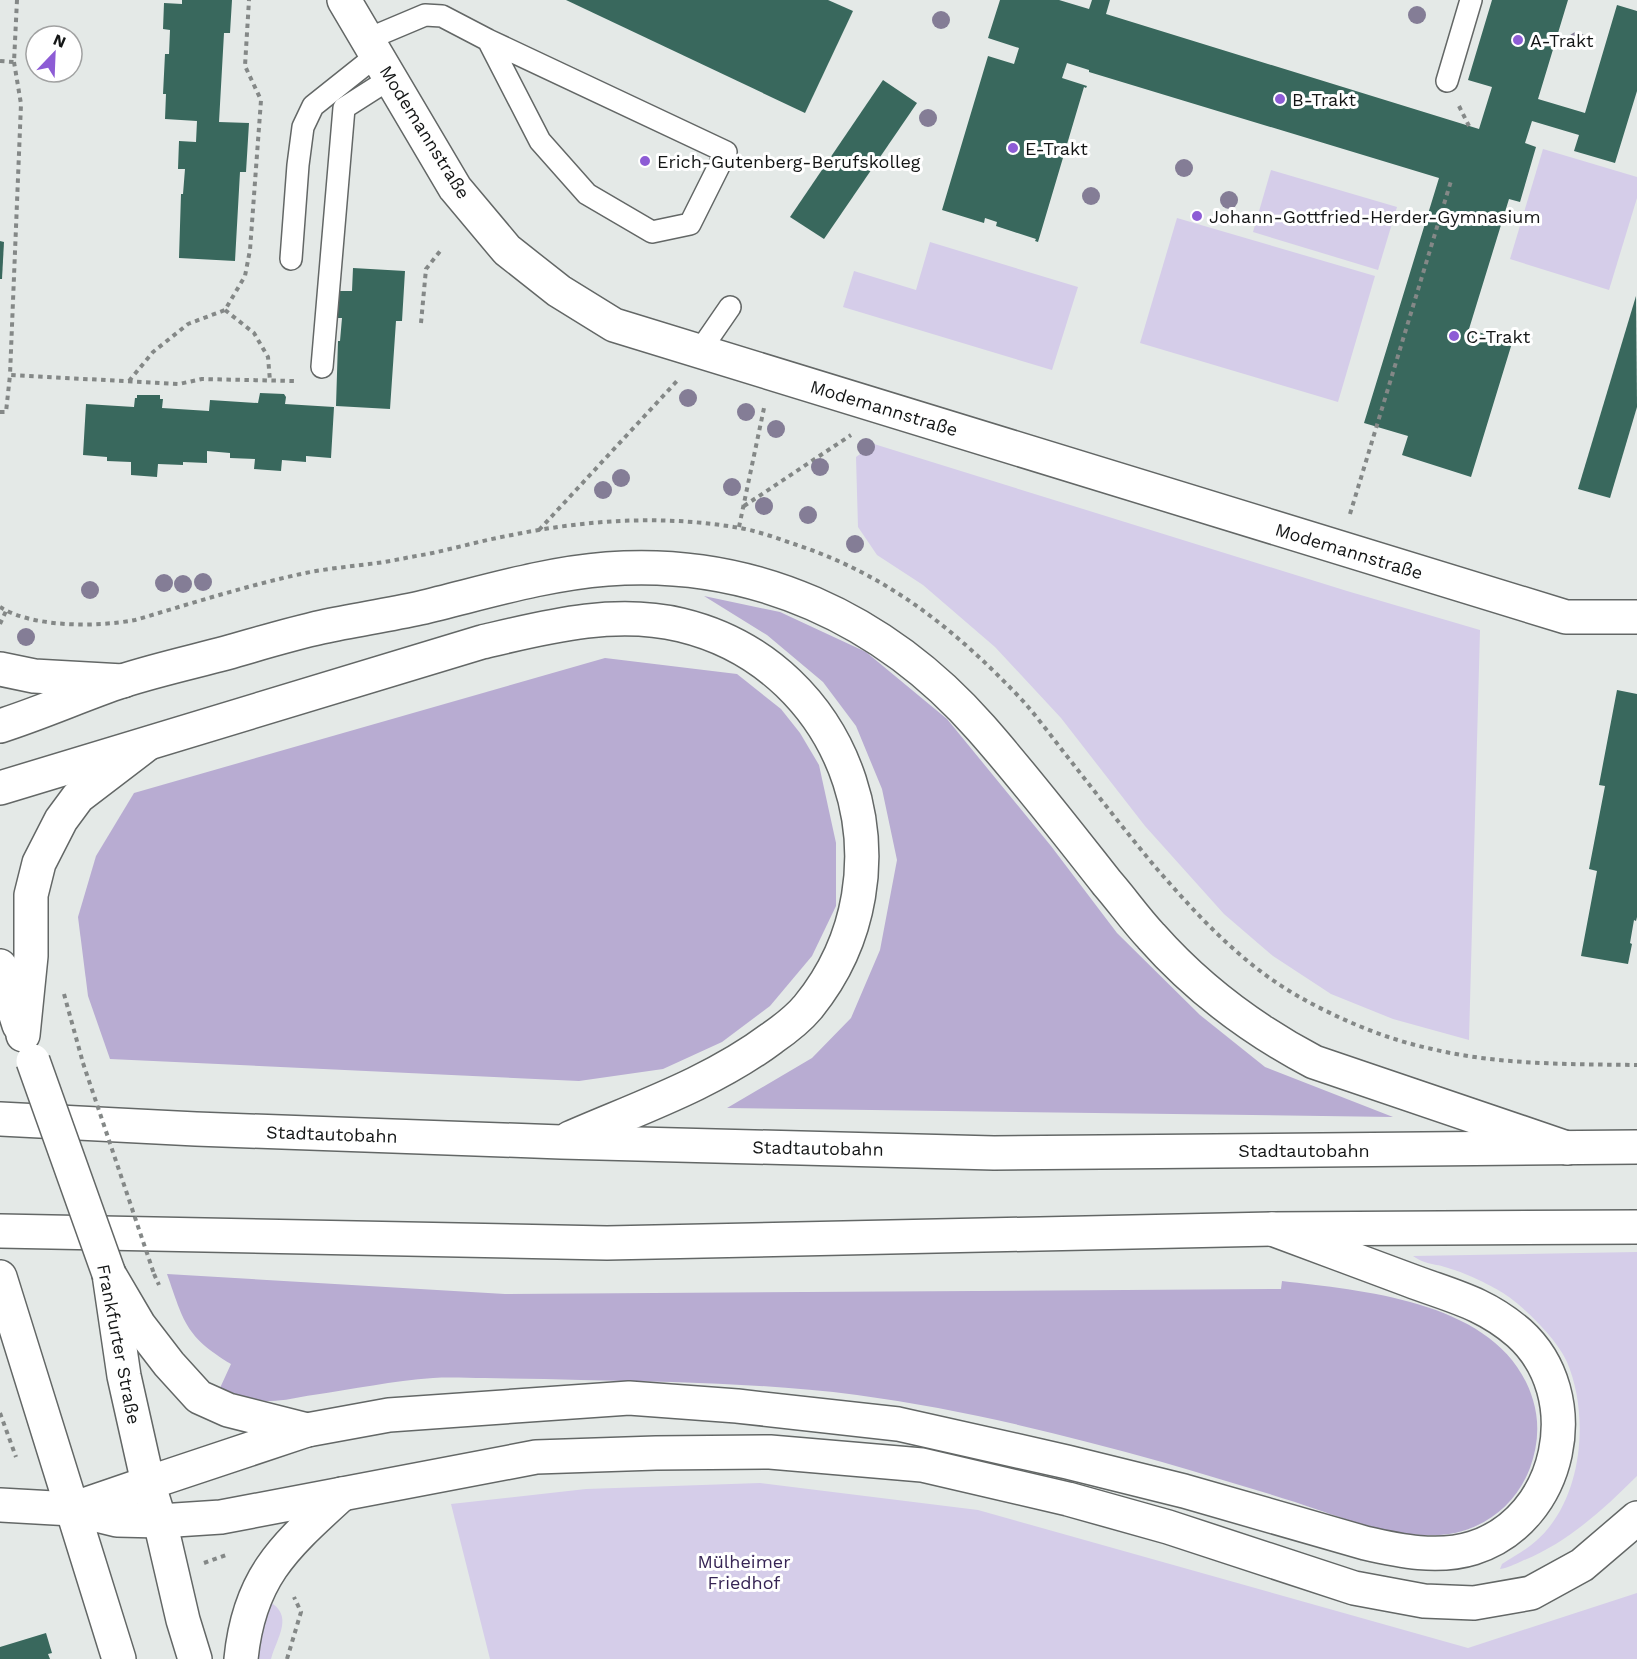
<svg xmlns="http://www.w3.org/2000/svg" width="1637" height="1659" font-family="'Work Sans',sans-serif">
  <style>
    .green { fill: #d5cde9 }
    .forest { fill: #b8acd2 }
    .building { fill: #39685d }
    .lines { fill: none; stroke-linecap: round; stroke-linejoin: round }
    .lane-casing { stroke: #636766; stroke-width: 24 }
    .street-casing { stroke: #636766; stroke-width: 36 }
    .primary-casing { stroke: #636766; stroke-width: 36 }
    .highway-casing { stroke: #636766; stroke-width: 36 }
    .path { stroke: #848887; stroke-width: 4; stroke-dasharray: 4.5 4.5; stroke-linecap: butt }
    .lane { stroke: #fff; stroke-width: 21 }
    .street { stroke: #fff; stroke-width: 33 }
    .primary { stroke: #fff; stroke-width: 33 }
    .highway { stroke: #fff; stroke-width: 33 }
    .primary-bridge-casing { stroke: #636766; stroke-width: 36; stroke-linecap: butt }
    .path-bridge { stroke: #848887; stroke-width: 4; stroke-dasharray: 4.5 4.5; stroke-linecap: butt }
    .primary-bridge { stroke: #fff; stroke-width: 33 }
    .tree { fill: #847d96 }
    .poi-dot { fill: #8d5cd5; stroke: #fff; stroke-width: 2 }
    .labels { text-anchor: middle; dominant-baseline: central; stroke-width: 6; stroke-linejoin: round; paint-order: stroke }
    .poi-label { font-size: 18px; fill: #141616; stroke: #fff; text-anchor: start }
    .street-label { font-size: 18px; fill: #141616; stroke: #fff }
    .park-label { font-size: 18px; fill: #362454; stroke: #fff }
  </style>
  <rect width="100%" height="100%" fill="#e4e9e7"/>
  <g class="green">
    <path d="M1543 149 1637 177V198L1609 290 1510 259Z"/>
    <path d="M1271 170 1397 207 1378 270 1253 232Z"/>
    <path d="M1177 218 1375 276 1338 402 1140 343Z"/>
    <path d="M930 242 1078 287 1052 370 843 307 854 271 916 290Z"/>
    <path d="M874 444 1347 591 1480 630 1469 1040 1393 1019 1331 994 1273 956 1224 914 1145 826 1061 718 995 647 923 585 877 555 858 527 856 457Z"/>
    <path d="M1637 1252V1476C1603 1510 1567 1543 1522 1561 1515 1564 1508 1568 1500 1569L1502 1564C1513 1557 1526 1550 1536 1541 1583 1500 1590 1416 1567 1362 1558 1341 1527 1310 1509 1297 1495 1287 1468 1274 1451 1269 1436 1263 1428 1266 1413 1256Z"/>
    <path d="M760 1483 978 1510 1468 1648 1637 1593V1659H490L451 1504 586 1489Z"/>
    <path d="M268 1601C295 1615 277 1637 271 1659H254Z"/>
  </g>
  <g class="forest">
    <path d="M704 596 780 612 866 652 947 719 1051 846 1117 933 1200 1015 1265 1067 1393 1117 727 1108 812 1058 851 1018 880 950 897 860 882 789 856 726 823 682 767 635Z"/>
    <path d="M605 658 737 674 781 709 800 733 819 765 836 843V906L812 956 770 1006 722 1042 663 1069 579 1081 110 1059 88 996 78 917 96 856 134 793Z"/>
    <path d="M167 1274 505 1294 1281 1289 1282 1281C1367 1291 1504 1302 1533 1400 1540 1423 1538 1446 1530 1468 1517 1502 1490 1525 1455 1533 1404 1543 1343 1518 1295 1502 1251 1488 1206 1475 1162 1462 1062 1434 961 1409 857 1395 765 1383 673 1382 581 1380 549 1379 517 1379 485 1378 468 1378 450 1377 433 1378 393 1381 353 1389 313 1395 299 1397 284 1401 270 1401 253 1401 236 1394 220 1388L231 1364C185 1336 184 1322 167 1274Z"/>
  </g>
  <g class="building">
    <path d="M182 0H232L230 33H224L219 122 249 123 246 172H240L235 261 179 258 181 194H183L185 169H178L179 141 196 142 197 121 165 119 166 94H163L165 54H169L170 30 163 29 164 3 182 4Z"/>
    <path d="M566 0H828L853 11 805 113Z"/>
    <path d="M1000 0H1059L1089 9 1092 0H1110L1106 14 1479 129 1492 87 1468 80 1492 0H1568L1538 99 1585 113 1617 5 1637 11V91L1615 163 1574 151 1579 135 1532 121 1525 143 1536 147 1520 202 1509 199 1469 329 1512 343 1471 477 1402 455 1408 436 1364 423 1439 178 1089 72V70L1067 63 1062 78 1087 86 1086 88 1084 87 1038 242 1035 241 1036 239 996 226 997 222 985 218 984 223 942 210 988 56 1014 64 1019 48 988 38Z"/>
    <path d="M883 80 917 103 824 239 790 217Z"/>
    <path d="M0 241 4 242 2 279H0Z"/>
    <path d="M353 268 405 271 402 321H396L390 409 336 406 338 341H340L342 318H335L336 291H352Z"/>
    <path d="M1636 296 1637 407 1610 498 1578 489Z"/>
    <path d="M260 393 284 394 286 397 285 404 334 407 331 458 306 456V462L282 460 281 471 254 469 255 459 230 458V453L207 451V463L183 462V465L158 464 157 477 131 475V462L107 461V457L83 455 86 404 134 407 135 398H137V395H160V399H163L162 408 209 411 210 400 258 403Z"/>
    <path d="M1617 690 1637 694V917L1636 921 1634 920 1630 943 1632 944 1628 964 1581 956 1597 871 1589 869 1605 786 1599 785Z"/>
    <path d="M46 1633 52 1653 48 1654 50 1659H0V1647Z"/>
  </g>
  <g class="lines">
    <g class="lane-casing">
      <g id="lane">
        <path d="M368 39 425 15 442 16 488 40 726 152 690 224 652 232 587 194 540 141 488 40"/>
        <path d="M1447 81 1471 0"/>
        <path d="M291 259 298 165 303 127 313 106 377 55"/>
        <path d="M699 352 730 307"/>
        <path d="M322 367 344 108 391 78"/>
      </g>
    </g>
    <g class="street-casing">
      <g id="street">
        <path d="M344 0 455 188 507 250 559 291 614 325 1566 617H1637"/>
        <path d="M0 1505 72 1509"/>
      </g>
    </g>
    <g class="primary-casing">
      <g id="primary">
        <path d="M0 669 34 676 123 681"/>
        <path d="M0 966 19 1025"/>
        <path d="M23 1035 31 956V895L39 863 61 820 78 797 146 745"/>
        <path d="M109 1274 124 1376 148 1483 160 1521 183 1620 195 1659"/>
        <path d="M0 1277 119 1659"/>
        <path d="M72 1509 117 1520 160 1521"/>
        <path d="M72 1509 148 1483"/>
        <path d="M241 1659C249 1577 284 1547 342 1494"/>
      </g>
    </g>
    <g class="highway-casing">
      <g id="highway">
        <path d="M0 726C41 713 81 695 122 681 156 670 192 662 226 653 258 644 290 634 322 627 355 620 388 615 420 608 483 593 543 574 607 569 754 558 885 619 981 728 1025 778 1066 831 1107 883 1122 900 1135 919 1151 936 1197 988 1253 1030 1314 1062L1567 1148"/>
        <path d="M0 788 482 642C546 627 614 609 681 625 851 666 918 872 808 1007 798 1019 785 1029 772 1038 712 1083 639 1108 570 1138"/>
        <path d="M0 1119 196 1129 561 1142 994 1153 1637 1147"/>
        <path d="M0 1231 607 1243 1272 1229 1637 1227"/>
        <path d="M109 1274 139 1325 169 1364 199 1397 228 1410 307 1430"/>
        <path d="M148 1483 307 1430 389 1415 629 1398 737 1406 898 1424 1067 1462 1184 1491 1365 1543C1400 1551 1438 1559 1473 1548 1562 1520 1588 1395 1519 1333 1483 1302 1451 1296 1409 1280 1363 1263 1318 1246 1272 1229"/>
        <path d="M160 1521 221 1517 536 1457 656 1453 770 1452 922 1465 1068 1499 1168 1527 1354 1588 1424 1601 1474 1603 1531 1593 1582 1565 1637 1518"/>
      </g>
    </g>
    <g class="path">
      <path d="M0 61 14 62 17 0"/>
      <path d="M14 62 21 104 10 375 179 384 202 379 294 381"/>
      <path d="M1459 106 1469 126"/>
      <path d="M225 310 254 333 268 357 270 381"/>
      <path d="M421 323 426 269 441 250"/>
      <path d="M129 381 153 352 188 324 225 310 245 276 250 250 261 100 245 66 249 0"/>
      <path d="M0 412H6L10 375"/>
      <path d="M744 506 851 435"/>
      <path d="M1350 514 1451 181"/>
      <path d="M739 527 764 408"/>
      <path d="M539 530 677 381"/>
      <path d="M0 607C33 628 98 627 135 620 190 604 245 586 301 574 323 569 346 567 369 564 389 562 408 557 428 554 456 548 484 540 512 535 585 520 660 515 734 527 756 530 779 539 800 546 891 577 958 632 1023 701 1038 718 1052 737 1066 755 1096 793 1126 832 1157 869 1199 917 1241 963 1296 995 1338 1019 1385 1039 1432 1049 1499 1065 1569 1064 1637 1065"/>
      <path d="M0 624 6 611"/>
      <path d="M64 994 83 1063"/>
      <path d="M154 1274 159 1285"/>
      <path d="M0 1413 16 1457"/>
      <path d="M204 1563 229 1554"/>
      <path d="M287 1659 301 1612 294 1597"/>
    </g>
    <use href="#lane" class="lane"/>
    <use href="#street" class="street"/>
    <use href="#primary" class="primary"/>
    <use href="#highway" class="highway"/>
    <g class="primary-bridge-casing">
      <path id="primary-bridge" d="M33 1061 109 1274"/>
    </g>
    <path class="path-bridge" d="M83 1063 154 1274"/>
    <use href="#primary-bridge" class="primary-bridge"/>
  </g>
  <g class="tree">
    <circle cx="1417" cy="15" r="9"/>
    <circle cx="941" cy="20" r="9"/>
    <circle cx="1577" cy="41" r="9"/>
    <circle cx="928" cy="118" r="9"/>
    <circle cx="1184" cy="168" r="9"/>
    <circle cx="1091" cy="196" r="9"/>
    <circle cx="1229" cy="200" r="9"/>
    <circle cx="688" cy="398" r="9"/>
    <circle cx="746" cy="412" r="9"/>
    <circle cx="776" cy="429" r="9"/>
    <circle cx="866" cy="447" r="9"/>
    <circle cx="820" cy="467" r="9"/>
    <circle cx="621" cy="478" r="9"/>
    <circle cx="732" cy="487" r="9"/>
    <circle cx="603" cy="490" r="9"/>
    <circle cx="764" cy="506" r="9"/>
    <circle cx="808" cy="515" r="9"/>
    <circle cx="855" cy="544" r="9"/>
    <circle cx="203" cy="582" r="9"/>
    <circle cx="164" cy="583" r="9"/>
    <circle cx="183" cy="584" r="9"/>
    <circle cx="90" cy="590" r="9"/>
    <circle cx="26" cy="637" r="9"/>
  </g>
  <g class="poi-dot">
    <circle cx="1518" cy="40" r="6"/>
    <circle cx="1280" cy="99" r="6"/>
    <circle cx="1013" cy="148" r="6"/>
    <circle cx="645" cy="161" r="6"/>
    <circle cx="1197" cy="216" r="6"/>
    <circle cx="1454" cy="336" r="6"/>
  </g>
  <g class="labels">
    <g class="poi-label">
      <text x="1530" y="40">A-Trakt</text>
      <text x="1292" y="99">B-Trakt</text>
      <text x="1025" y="148">E-Trakt</text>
      <text x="657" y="161">Erich-Gutenberg-Berufskolleg</text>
      <text x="1209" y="216">Johann-Gottfried-Herder-Gymnasium</text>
      <text x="1466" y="336">C-Trakt</text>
    </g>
    <g class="street-label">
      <text transform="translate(425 132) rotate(58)">Modemannstraße</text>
      <text transform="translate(884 408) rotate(17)">Modemannstraße</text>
      <text transform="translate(1349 551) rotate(17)">Modemannstraße</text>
      <text transform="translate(332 1134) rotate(2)">Stadtautobahn</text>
      <text transform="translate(818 1148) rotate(1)">Stadtautobahn</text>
      <text x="1304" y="1150">Stadtautobahn</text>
      <text transform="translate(119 1344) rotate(79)">Frankfurter Straße</text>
    </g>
    <g class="park-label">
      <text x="744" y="1561">Mülheimer<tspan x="744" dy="21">Friedhof</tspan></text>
    </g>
  </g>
  <g transform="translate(54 54) rotate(23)"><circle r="28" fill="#ffffff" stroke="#a1a2a2" stroke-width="1.5"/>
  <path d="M0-4.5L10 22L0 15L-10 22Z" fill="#8d5cd5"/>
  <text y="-9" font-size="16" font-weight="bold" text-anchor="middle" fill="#141616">N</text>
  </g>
</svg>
